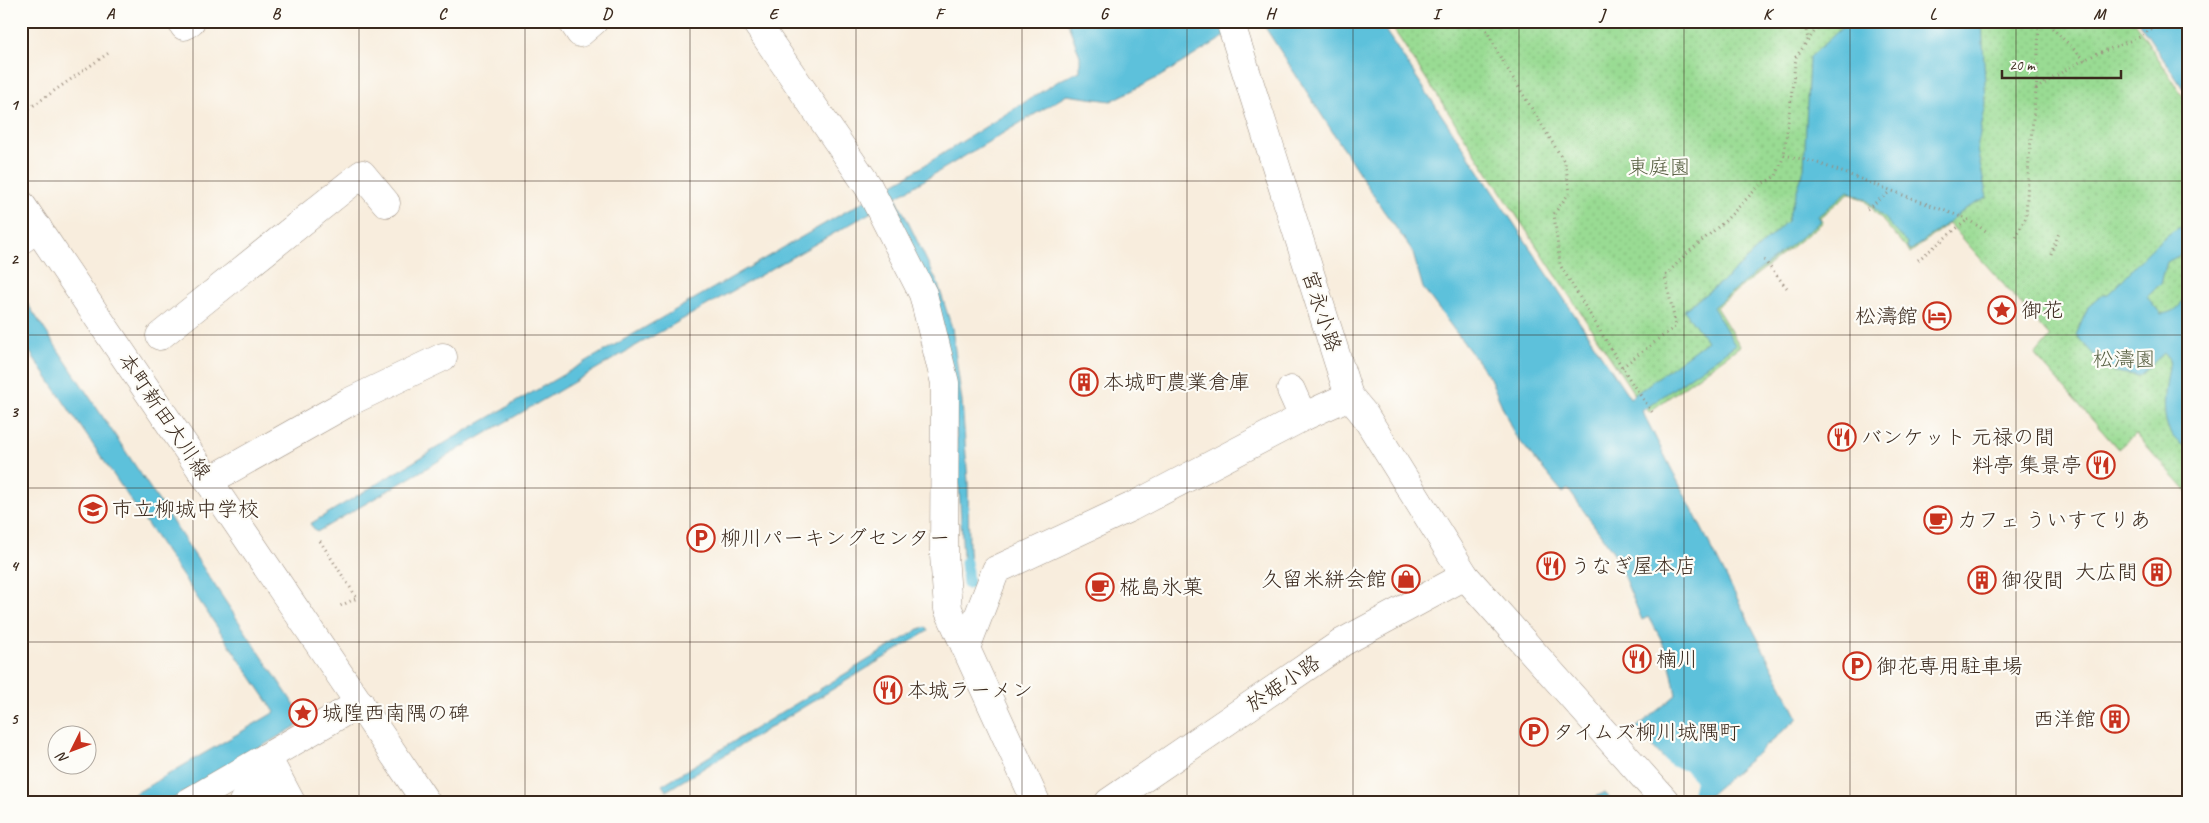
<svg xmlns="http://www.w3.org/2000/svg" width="2209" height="823" font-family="Caveat,'Klee One',sans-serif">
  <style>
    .garden { fill: url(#garden-dots); stroke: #6a8258 }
    .water { fill: #5dc1db; stroke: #4c767c }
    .pier { fill: #f8eddd }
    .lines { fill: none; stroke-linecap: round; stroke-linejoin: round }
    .stream { stroke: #5dc1db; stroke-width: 11 }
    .minor-casing { stroke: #9a8c7e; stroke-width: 29 }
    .major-casing { stroke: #9a8c7e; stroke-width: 29 }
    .path { stroke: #9a8c7e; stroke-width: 3; stroke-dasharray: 1 4; stroke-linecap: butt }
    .minor { stroke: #fff; stroke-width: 28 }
    .major { stroke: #fff; stroke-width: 28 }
    .grid { fill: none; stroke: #3b2a1e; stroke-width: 1; stroke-opacity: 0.55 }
    .labels { text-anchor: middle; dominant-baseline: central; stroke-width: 4.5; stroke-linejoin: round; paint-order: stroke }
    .park-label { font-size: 21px; fill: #575f41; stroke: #fdfcf7 }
    .poi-label { font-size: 21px; fill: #3b2a1e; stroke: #fdfcf7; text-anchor: start }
    .street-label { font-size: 21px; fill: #3b2a1e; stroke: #fdfcf7 }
    .neatline { fill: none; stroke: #3b2a1e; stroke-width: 2 }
    .grid-label { font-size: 16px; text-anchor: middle; font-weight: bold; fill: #3b2a1e }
  </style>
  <defs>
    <pattern id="garden-dots" width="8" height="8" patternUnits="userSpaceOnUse" patternTransform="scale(1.25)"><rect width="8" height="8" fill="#99db93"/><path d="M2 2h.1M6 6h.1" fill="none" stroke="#85bc7e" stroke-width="1.8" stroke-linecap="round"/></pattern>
  </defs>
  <rect width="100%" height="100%" fill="#fdfcf7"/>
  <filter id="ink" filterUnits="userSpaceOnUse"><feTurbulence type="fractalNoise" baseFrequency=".02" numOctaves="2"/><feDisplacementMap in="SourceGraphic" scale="10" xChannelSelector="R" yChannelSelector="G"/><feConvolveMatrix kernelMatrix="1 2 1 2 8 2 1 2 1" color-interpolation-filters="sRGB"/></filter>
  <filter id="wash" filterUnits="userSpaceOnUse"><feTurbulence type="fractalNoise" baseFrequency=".0096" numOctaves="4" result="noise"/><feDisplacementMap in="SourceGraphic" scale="20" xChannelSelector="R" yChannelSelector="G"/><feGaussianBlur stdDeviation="1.12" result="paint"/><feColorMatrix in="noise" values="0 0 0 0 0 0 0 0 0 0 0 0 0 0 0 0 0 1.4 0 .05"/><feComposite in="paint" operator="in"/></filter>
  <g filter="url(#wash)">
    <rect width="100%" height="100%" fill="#f8eddd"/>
    <path class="garden" d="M1388 21H2134L2188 104V493L2135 434 2118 449 2035 355 2050 337 1949 223 1910 253 1866 201 1849 193 1820 217 1823 222 1716 307 1740 346 1649 412 1633 392Z"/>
    <g class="water">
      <path d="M1067 21H1250L1159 77 1111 101 1067 95 896 197 938 284 952 328 962 402 968 482 969 550 971 578 964 576 955 413 891 201 639 344 317 532 310 524 450 440 904 178 1060 80 1080 71V56Z"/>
      <path d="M1261 21H1379L1630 398 1707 341 1684 310 1728 277 1787 221 1804 169 1809 58 1849 21H1982L1986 104 1977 149 1987 198 1967 208 1910 251 1907 248 1908 244 1867 200 1848 191 1818 216 1821 221 1713 307 1735 345 1642 411 1798 718 1701 802H1618L1664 759 1636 728 1676 695C1670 662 1667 645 1648 617L1642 620 1614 553 1568 489 1563 493 1514 434 1490 378 1423 288 1412 250 1383 210Z"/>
      <path d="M2138 21H2188V96Z"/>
      <path d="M2188 224V258L2182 254 2167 262 2161 283 2147 297 2161 314C2183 312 2182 300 2188 283V447H2186C2154 432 2166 388 2170 360L2164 353 2139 376 2108 371 2076 335 2088 307 2103 294H2108C2132 273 2157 234 2188 224Z"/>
      <path d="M21 294 305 721 167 802H121L275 712 21 339Z"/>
      <path d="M926 627 928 631 666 791 662 785 919 629Z"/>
      <path d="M1604 793 1613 802H1584Z"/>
    </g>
    <path class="pier" d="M1650 746 1671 766 1686 771 1695 780 1692 794 1699 802 1616 801 1661 759Z"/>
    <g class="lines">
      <path class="stream" d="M966 562 968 584"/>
    </g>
  </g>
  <g filter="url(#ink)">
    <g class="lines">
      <g class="minor-casing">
        <g id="minor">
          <path d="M181 21 184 26 191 21"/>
          <path d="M572 21 580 33 594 21"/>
          <path d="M755 21 868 186 923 294 945 383 944 555 948 609 1036 802"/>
          <path d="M1230 21 1349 396 1364 414 1465 576 1666 802"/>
          <path d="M21 240 38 228"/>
          <path d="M160 336 362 174 386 203"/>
          <path d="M1291 390 1303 417"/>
          <path d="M209 481 349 402 443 357"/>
          <path d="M966 648 996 570 1131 507 1303 417 1349 396"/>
          <path d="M267 757 291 802"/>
          <path d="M189 802 360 703"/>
          <path d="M243 802 275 774"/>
          <path d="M1109 802 1343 642 1465 576"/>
        </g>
      </g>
      <g class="major-casing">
        <path id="major" d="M21 204 426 802"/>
      </g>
      <g class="path">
        <path d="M1482 21 1499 55 1565 163 1570 192 1554 214 1560 265 1633 385 1653 413"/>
        <path d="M1804 21 1808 39"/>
        <path d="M2045 21 2085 60"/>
        <path d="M2036 89 2070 67 2096 54 2140 37 2162 21"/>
        <path d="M21 114 110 52"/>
        <path d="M1784 155 1815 162 1967 219 1989 233"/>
        <path d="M1867 209 1891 191"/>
        <path d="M2016 237 2026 217 2029 159 2037 79 2039 21"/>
        <path d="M2051 254 2059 233"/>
        <path d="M1764 260 1787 288"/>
        <path d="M1918 260 1967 220"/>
        <path d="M1622 367 1676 326 1665 276 1684 256 1724 222 1760 185 1776 176 1784 155 1796 57 1822 21"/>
        <path d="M320 541 357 598 340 606"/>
      </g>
      <use href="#minor" class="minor"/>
      <use href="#major" class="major"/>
    </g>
  </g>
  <path class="grid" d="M193 21V802M359 21V802M525 21V802M690 21V802M856 21V802M1022 21V802M1187 21V802M1353 21V802M1519 21V802M1684 21V802M1850 21V802M2016 21V802M21 181H2188M21 335H2188M21 488H2188M21 642H2188"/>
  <defs>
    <g id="sight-ring" transform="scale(1.4375)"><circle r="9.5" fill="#fdfcf7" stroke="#c8321e" stroke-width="1.5"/><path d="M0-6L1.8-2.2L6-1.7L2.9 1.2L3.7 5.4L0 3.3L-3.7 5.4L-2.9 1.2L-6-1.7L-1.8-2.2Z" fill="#c8321e"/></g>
    <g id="hotel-ring" transform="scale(1.4375)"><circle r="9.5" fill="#fdfcf7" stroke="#c8321e" stroke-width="1.5"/><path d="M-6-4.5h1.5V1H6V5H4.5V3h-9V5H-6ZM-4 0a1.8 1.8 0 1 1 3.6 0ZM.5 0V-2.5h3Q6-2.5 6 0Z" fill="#c8321e"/></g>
    <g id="building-ring" transform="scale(1.4375)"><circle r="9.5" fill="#fdfcf7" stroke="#c8321e" stroke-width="1.5"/><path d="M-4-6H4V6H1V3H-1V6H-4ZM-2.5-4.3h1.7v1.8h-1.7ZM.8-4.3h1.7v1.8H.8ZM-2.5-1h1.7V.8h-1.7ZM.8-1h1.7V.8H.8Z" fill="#c8321e"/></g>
    <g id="restaurant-ring" transform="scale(1.4375)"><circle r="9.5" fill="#fdfcf7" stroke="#c8321e" stroke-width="1.5"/><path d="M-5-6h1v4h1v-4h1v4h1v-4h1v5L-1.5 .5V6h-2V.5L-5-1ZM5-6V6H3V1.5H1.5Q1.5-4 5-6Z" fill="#c8321e"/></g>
    <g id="school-ring" transform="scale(1.4375)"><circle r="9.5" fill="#fdfcf7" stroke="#c8321e" stroke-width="1.5"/><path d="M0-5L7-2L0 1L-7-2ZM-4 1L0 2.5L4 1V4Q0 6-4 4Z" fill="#c8321e"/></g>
    <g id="cafe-ring" transform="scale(1.4375)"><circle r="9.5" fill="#fdfcf7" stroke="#c8321e" stroke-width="1.5"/><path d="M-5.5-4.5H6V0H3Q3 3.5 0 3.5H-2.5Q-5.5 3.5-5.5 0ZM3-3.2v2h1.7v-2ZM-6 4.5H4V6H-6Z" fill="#c8321e"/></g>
    <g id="parking-ring" transform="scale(1.4375)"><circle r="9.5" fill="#fdfcf7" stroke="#c8321e" stroke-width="1.5"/><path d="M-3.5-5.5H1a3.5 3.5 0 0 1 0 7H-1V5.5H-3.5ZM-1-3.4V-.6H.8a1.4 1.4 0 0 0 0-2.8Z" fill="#c8321e"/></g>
    <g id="shop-ring" transform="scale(1.4375)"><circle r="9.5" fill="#fdfcf7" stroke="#c8321e" stroke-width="1.5"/><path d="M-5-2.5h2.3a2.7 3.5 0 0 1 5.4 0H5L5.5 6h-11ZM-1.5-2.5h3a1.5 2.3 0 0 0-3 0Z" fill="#c8321e"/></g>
  </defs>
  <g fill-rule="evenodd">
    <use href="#sight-ring" x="2002" y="310"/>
    <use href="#hotel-ring" x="1937" y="316"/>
    <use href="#building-ring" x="1084" y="382"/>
    <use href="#restaurant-ring" x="1842" y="437"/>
    <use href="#restaurant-ring" x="2101" y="465"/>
    <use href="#school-ring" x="93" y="509"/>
    <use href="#cafe-ring" x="1938" y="520"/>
    <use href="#parking-ring" x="701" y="538"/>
    <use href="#restaurant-ring" x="1551" y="566"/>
    <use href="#building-ring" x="2157" y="572"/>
    <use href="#shop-ring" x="1406" y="579"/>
    <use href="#building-ring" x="1982" y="580"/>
    <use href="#cafe-ring" x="1100" y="587"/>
    <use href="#restaurant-ring" x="1637" y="659"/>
    <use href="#parking-ring" x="1857" y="666"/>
    <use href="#restaurant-ring" x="888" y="690"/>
    <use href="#sight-ring" x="303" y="713"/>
    <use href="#building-ring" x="2115" y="719"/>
    <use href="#parking-ring" x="1534" y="732"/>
  </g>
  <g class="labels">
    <g class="park-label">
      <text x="1659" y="167">東庭園</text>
      <text x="2124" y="359">松濤園</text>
    </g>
    <g class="poi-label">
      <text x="2021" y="310">御花</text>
      <text x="1918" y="316" text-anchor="end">松濤館</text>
      <text x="1103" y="382">本城町農業倉庫</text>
      <text x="1861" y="437">バンケット 元禄の間</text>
      <text x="2082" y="465" text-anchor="end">料亭 集景亭</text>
      <text x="112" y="509">市立柳城中学校</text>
      <text x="1957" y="520">カフェ ういすてりあ</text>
      <text x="720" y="538">柳川パーキングセンター</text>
      <text x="1570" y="566">うなぎ屋本店</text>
      <text x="2138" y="572" text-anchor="end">大広間</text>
      <text x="1387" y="579" text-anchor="end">久留米絣会館</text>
      <text x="2001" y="580">御役間</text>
      <text x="1119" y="587">椛島氷菓</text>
      <text x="1656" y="659">楠川</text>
      <text x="1876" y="666">御花専用駐車場</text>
      <text x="907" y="690">本城ラーメン</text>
      <text x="322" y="713">城隍西南隅の碑</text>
      <text x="2096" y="719" text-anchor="end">西洋館</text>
      <text x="1553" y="732">タイムズ柳川城隅町</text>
    </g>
    <g class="street-label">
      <text transform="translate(1322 311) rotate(72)">宮永小路</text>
      <text transform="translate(165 416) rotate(56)">本町新田大川線</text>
      <text transform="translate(1283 683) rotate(-34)">於姫小路</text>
    </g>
  </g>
  <rect width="2209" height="823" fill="none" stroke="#fdfcf7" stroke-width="55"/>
  <g transform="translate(72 750) rotate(228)"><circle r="24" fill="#fdfcf7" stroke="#afa8a0"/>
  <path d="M0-4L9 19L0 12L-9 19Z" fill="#c8321e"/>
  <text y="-8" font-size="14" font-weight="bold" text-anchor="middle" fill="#3b2a1e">N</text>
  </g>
  <path d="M2002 70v8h119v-8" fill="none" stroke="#3b2a1e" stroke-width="2.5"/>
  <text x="2009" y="70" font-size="15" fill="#3b2a1e" stroke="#fdfcf7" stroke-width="4" paint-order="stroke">20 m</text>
  <rect x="28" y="28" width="2154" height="768" class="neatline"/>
  <g class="grid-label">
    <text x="110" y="19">A</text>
    <text x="276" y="19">B</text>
    <text x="442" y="19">C</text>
    <text x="607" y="19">D</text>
    <text x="773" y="19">E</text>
    <text x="939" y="19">F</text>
    <text x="1104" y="19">G</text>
    <text x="1270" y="19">H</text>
    <text x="1436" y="19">I</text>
    <text x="1602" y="19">J</text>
    <text x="1767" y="19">K</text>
    <text x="1933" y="19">L</text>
    <text x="2099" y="19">M</text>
    <text x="14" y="110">1</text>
    <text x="14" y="264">2</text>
    <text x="14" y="417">3</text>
    <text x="14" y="571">4</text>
    <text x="14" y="724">5</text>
  </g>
</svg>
